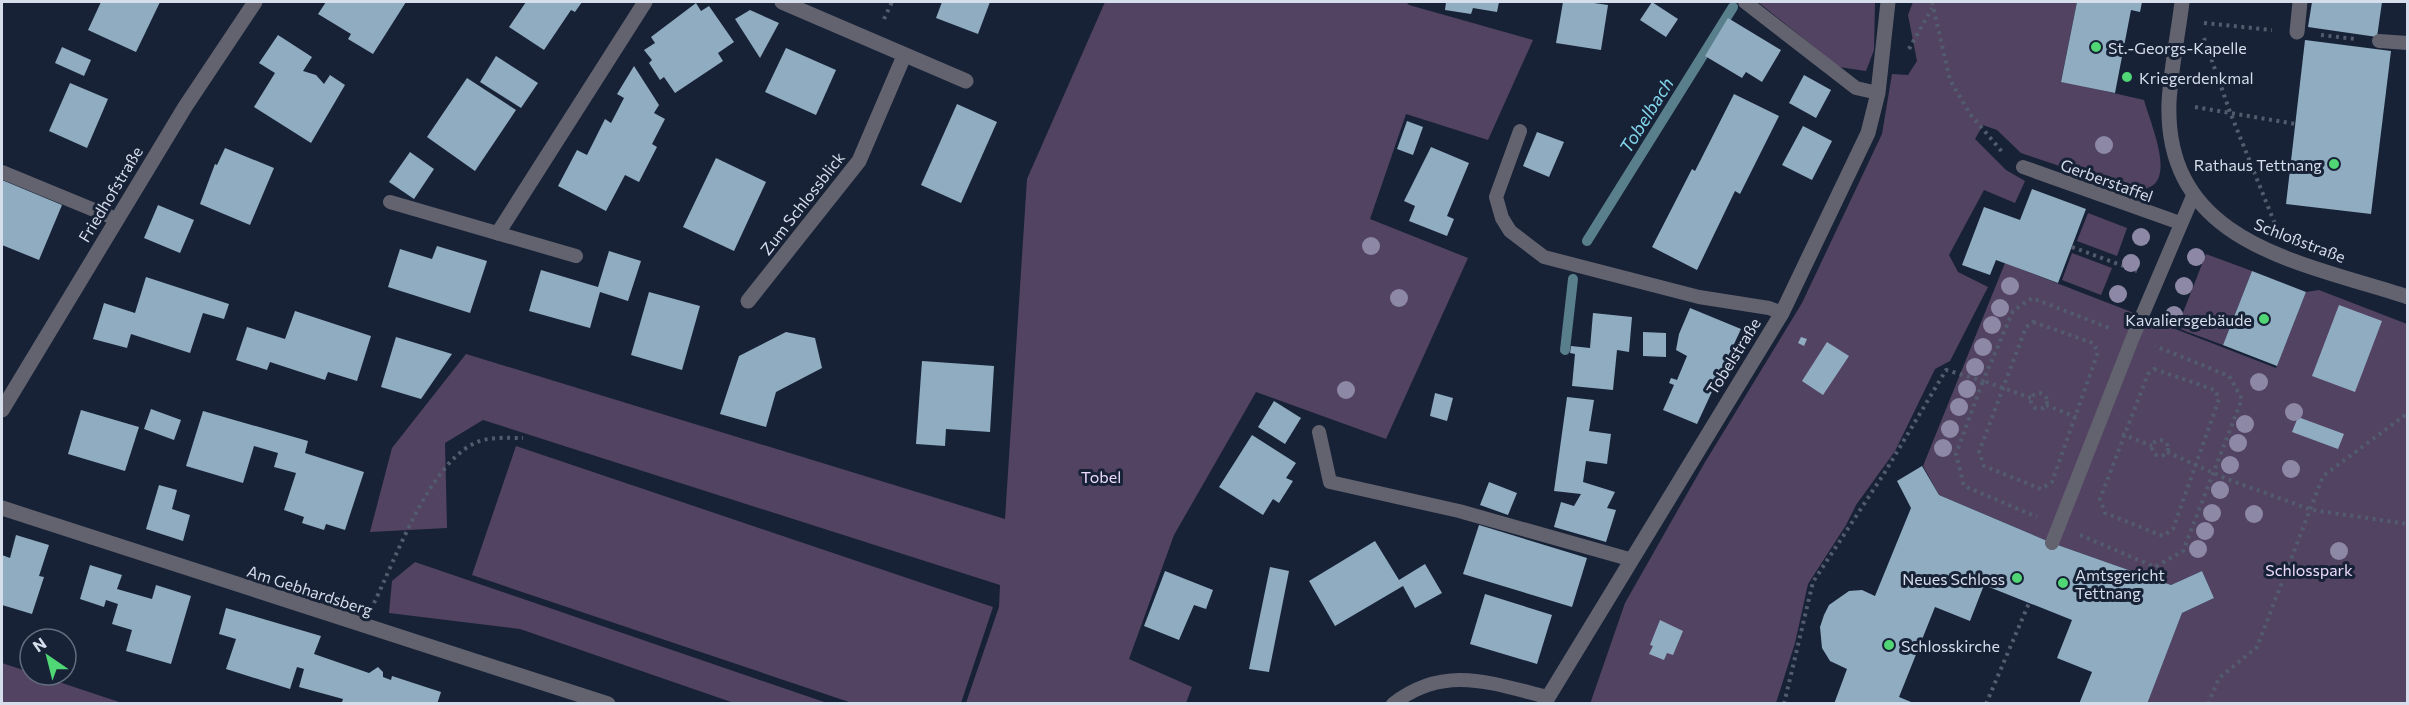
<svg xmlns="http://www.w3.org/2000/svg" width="2409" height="705" font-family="Commissioner,sans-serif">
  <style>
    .green { fill: #534362 }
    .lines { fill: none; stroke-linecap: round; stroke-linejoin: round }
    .stream { stroke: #5a7f8c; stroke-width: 10 }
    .building { fill: #90acc1 }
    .path { stroke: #525c6e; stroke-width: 4; stroke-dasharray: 3 4.5; stroke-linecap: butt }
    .service { stroke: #63636f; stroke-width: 14 }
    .pedestrian { stroke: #63636f; stroke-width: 15 }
    .minor { stroke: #63636f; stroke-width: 15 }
    .tree { fill: #8d88a5 }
    .poi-dot { fill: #50d674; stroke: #172237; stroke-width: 2 }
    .labels { text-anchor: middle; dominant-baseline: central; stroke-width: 6; stroke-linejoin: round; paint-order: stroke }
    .poi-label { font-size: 16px; fill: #d6deec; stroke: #172237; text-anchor: start }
    .street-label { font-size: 16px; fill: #d6deec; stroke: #172237 }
    .park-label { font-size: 16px; fill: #eddbff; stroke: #172237 }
    .water-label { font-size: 18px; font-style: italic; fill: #83d6ec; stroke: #172237 }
  </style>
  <rect width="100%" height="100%" fill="#172237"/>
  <g class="green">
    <path d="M1105 2H1406L1409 5 1533 40 1488 140 1406 114 1370 219 1468 258 1386 439 1256 392 1174 535 1129 659 1192 687 1186 703H966L999 607 1000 585 483 420 445 443 447 528 370 532 392 448 466 354 1005 519 1027 179Z"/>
    <path d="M1758 2H1875L1874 50 1866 71 1839 67Z"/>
    <path d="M1913 2H2077L2061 81 2144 100C2153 132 2185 200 2125 188L2021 153 1997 130 1983 125 1975 139 2006 170 2025 181 2015 203 1984 190 1949 255 1958 272 1988 287 1950 361 1935 369 1895 451 1856 505 1846 525 1808 584 1795 643 1776 703 1590 704 1625 603 1704 464 1802 303 1882 134 1892 74 1908 75 1917 61 1908 15Z"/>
    <path d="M2088 213 2127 228 2117 256 2077 241Z"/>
    <path d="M2072 253 2112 268 2101 295 2062 280Z"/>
    <path d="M2206 254 2252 271 2223 345 2177 328Z"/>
    <path d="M2005 263 2276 368 2306 292 2319 290 2407 324V703H2147L2182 613 2214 598 2202 571 2171 585 2052 543 1939 495 1923 466Z"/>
    <path d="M516 446 993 607 961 703H852L472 575Z"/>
    <path d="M415 562 827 703H734L520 629 389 613 392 581Z"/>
    <path d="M2 663 122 703H2Z"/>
  </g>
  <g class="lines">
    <g class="stream">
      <path d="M1587 241 1733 7"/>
      <path d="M1565 350 1573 279"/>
    </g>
  </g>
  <g class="building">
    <path d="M101 2H160L136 52 88 30Z"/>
    <path d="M326 2H406L373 54 348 39 351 34 318 14Z"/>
    <path d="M526 2H582L575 12 571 10 544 50 509 27Z"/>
    <path d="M942 2H990L978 34 936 18Z"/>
    <path d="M1446 2H1499L1497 12 1473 8 1471 14 1445 10Z"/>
    <path d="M1563 2H1587L1608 5 1601 50 1556 43Z"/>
    <path d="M1652 2 1678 19 1666 37 1640 20Z"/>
    <path d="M2077 2H2142L2140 12 2131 10 2115 93 2061 82Z"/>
    <path d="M2312 2H2382L2377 37 2308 27Z"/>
    <path d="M696 3 701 11 709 6 734 42 718 53 723 61 675 93 664 77 660 80 649 63 652 60 644 50 655 43 651 37Z"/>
    <path d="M750 10 779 23 760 58 735 19Z"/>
    <path d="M1728 18 1781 50 1762 82 1746 72 1742 78 1705 56Z"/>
    <path d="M278 35 312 57 303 71 316 75 324 84 330 75 345 85 311 143 254 107 275 73 259 63Z"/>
    <path d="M2305 40 2391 51 2371 214 2286 204Z"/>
    <path d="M62 47 91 60 84 76 55 63Z"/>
    <path d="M786 48 836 70 816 115 765 92Z"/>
    <path d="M496 56 538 83 521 108 480 82Z"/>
    <path d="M634 66 659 105 654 113 665 119 652 144 657 147 639 182 625 175 606 211 558 186 577 150 587 155 605 119 611 123 624 98 617 94Z"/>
    <path d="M1804 75 1831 90 1816 118 1789 103Z"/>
    <path d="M467 78 516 110 475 171 427 137Z"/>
    <path d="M70 83 108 99 87 148 49 131Z"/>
    <path d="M1734 94 1779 116 1740 194 1735 191 1697 270 1652 247 1692 169 1695 171Z"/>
    <path d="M957 104 997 122 961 203 921 185Z"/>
    <path d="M1407 121 1423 127 1413 155 1397 149Z"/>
    <path d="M1803 126 1832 141 1812 180 1782 165Z"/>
    <path d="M1537 132 1564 142 1549 177 1523 166Z"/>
    <path d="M1431 147 1469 163 1447 216 1454 219 1447 236 1409 221 1415 206 1404 201Z"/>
    <path d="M225 148 274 168 250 225 200 204 215 164 217 165Z"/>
    <path d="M410 152 434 169 414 199 389 182Z"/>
    <path d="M716 158 766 182 734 251 683 227Z"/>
    <path d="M2 180 62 205 39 260 2 245Z"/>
    <path d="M2032 189 2086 209 2058 283 1996 260 1990 275 1962 265 1984 207 2020 220Z"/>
    <path d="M158 205 194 220 180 253 144 238Z"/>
    <path d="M437 246 487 261 470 313 388 287 400 249 432 259Z"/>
    <path d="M609 251 641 261 628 301 600 292 590 328 529 311 541 270 598 287Z"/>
    <path d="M2252 271 2306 292 2277 366 2223 345Z"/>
    <path d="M146 277 229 304 224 319 203 313 190 353 131 334 127 348 93 339 104 303 135 313Z"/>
    <path d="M649 292 700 306 682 370 631 355Z"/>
    <path d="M2339 305 2382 321 2355 392 2312 376Z"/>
    <path d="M1690 308 1741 329 1697 424 1663 410 1674 385 1669 383 1671 378 1677 380 1687 356 1676 350 1679 334Z"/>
    <path d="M295 311 371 336 357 381 328 372 325 380 270 362 267 370 236 360 247 327 285 339Z"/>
    <path d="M1593 313 1632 317 1629 352 1617 350 1613 390 1572 386 1575 354 1570 353 1571 346 1590 348Z"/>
    <path d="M786 332 815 338 822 368 776 392 766 427 720 414 739 356Z"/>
    <path d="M1643 332 1666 333V357L1643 356Z"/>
    <path d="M396 337 452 354 421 399 381 387Z"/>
    <path d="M1801 337 1807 339 1804 346 1798 343Z"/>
    <path d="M1827 342 1849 356 1823 395 1802 381Z"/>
    <path d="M922 361 994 366 990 432 946 429 945 446 916 444Z"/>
    <path d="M1435 393 1453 398 1447 421 1430 416Z"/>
    <path d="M1567 397 1594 400 1589 431 1611 434 1607 464 1586 461 1583 482 1615 492 1607 508 1616 510 1606 542 1554 527 1561 502 1574 506 1581 494 1554 491Z"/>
    <path d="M1274 401 1301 418 1285 444 1258 427Z"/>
    <path d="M151 409 181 420 174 440 144 429Z"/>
    <path d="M81 410 139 427 125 471 68 454Z"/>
    <path d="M203 411 308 441 305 453 364 472 345 530 326 524 324 530 302 523 304 517 284 510 296 473 274 467 278 453 254 446 243 483 186 466Z"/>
    <path d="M2298 417 2344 434 2338 449 2292 432Z"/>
    <path d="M1252 435 1296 463 1286 478 1293 481 1279 503 1273 499 1263 515 1219 487Z"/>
    <path d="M1922 466 1939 495 2052 543 2171 585 2202 571 2214 598 2182 613 2147 704H2079L2092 672 2057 658 2072 620 1984 585 1970 621 1935 607 1899 697 1916 704H1834L1847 669 1830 661 1822 648 1820 627 1824 615 1829 605 1849 591 1862 590 1875 596 1911 508 1897 481Z"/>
    <path d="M1489 482 1517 493 1508 515 1480 505Z"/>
    <path d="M159 485 177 490 172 509 190 515 183 541 146 529Z"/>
    <path d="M1479 525 1587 558 1572 607 1463 574Z"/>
    <path d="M16 535 49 545 39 576 44 577 32 614 2 605V555L10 558Z"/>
    <path d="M1375 541 1399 580 1425 564 1442 593 1415 608 1403 586 1335 626 1309 581Z"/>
    <path d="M90 565 122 575 117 589 152 599 156 585 191 596 171 664 126 651 132 630 112 624 118 604 106 600 104 607 80 599Z"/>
    <path d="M1270 567 1289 571 1269 672 1249 669Z"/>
    <path d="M1165 571 1213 590 1206 609 1194 605 1179 640 1144 626Z"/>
    <path d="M1485 594 1552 615 1537 664 1470 644Z"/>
    <path d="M226 608 321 636 314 654 369 673 378 667 383 672V677L391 680 392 676 441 692 437 704H345L342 702 343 699 299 687 304 669 297 667 290 689 226 669 236 639 219 634Z"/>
    <path d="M1660 620 1683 631 1673 655 1667 653 1664 660 1649 654 1653 646 1650 645Z"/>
  </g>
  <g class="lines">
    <g class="path">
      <path d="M1932 2 1950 80 1970 114 2004 154"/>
      <path d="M884 19 892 2"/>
      <path d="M2204 23 2272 30"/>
      <path d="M2321 35 2355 39"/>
      <path d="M2204 38 2230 112 2275 224"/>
      <path d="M1909 49 1932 8"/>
      <path d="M2195 107 2295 124"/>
      <path d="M2072 247 2137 271"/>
      <path d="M2033 322 2093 343 2098 352 2052 482 2041 489 1984 466 1979 452 2026 327Z"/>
      <path d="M2154 369 2215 390 2219 399 2173 529 2163 536 2105 513 2100 499 2148 374Z"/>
      <circle cx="2039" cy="401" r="8"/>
      <path d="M2031 398 1983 381 1956 454 1964 486 2037 517"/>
      <path d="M2046 405 2076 417"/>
      <path d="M2122 434 2152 446"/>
      <circle cx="2160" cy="448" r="8"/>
      <path d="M2167 452 2227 479 2312 510 2408 524"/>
      <path d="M2080 535 2155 567 2183 551 2242 399 2229 376 2155 346"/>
      <path d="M374 603C396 558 428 467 473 444 487 436 508 438 523 438"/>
      <path d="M1784 704 1813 582 1885 472 1946 370 1983 381 2013 311 2032 298 2112 329"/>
      <path d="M1986 704 2029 603"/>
      <path d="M2208 704 2219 678 2257 647 2323 476 2408 413"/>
    </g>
    <g class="service">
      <path d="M1745 2 1856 88 1878 93"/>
      <path d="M2379 41 2408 43"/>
      <path d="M1520 131 1496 197 1502 218 1510 231 1544 257 1699 297 1769 308 1782 313"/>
      <path d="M2023 167 2180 223"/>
      <path d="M2 172 116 219"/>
      <path d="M390 202 576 256"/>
      <path d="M1319 432 1330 482 1459 511 1629 559"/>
      <path d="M2052 543 2133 337 2193 196"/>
      <path d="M1393 704C1444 664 1491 683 1547 697"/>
    </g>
    <path class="pedestrian" d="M2297 32 2300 2"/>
    <g class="minor">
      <path d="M782 2 966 81"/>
      <path d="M2182 2C2178 35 2171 68 2169 102 2164 244 2301 262 2408 297"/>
      <path d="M498 233 645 2"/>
      <path d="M748 301 859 161 904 56"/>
      <path d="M2 410 185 107 255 2"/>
      <path d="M2 508 608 704"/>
      <path d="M1544 704 1782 313 1868 133 1878 93 1888 2"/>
    </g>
  </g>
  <g class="tree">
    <circle cx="2104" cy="145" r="9"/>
    <circle cx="2141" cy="237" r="9"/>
    <circle cx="1371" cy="246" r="9"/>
    <circle cx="2196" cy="257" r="9"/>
    <circle cx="2131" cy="263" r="9"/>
    <circle cx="2010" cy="286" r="9"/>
    <circle cx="2184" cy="286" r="9"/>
    <circle cx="2118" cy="294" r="9"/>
    <circle cx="1399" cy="298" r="9"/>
    <circle cx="2000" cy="308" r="9"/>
    <circle cx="2174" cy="315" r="9"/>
    <circle cx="1992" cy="325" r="9"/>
    <circle cx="1983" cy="347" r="9"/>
    <circle cx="1975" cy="367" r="9"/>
    <circle cx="2259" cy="382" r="9"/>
    <circle cx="1967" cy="389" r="9"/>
    <circle cx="1346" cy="390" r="9"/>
    <circle cx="1959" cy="407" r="9"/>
    <circle cx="2294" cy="412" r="9"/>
    <circle cx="2245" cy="424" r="9"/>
    <circle cx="1950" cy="429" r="9"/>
    <circle cx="2238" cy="443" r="9"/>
    <circle cx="1943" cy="448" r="9"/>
    <circle cx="2230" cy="465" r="9"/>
    <circle cx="2291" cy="469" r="9"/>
    <circle cx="2220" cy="490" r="9"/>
    <circle cx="2212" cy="513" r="9"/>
    <circle cx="2254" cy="514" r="9"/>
    <circle cx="2205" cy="531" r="9"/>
    <circle cx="2198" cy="549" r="9"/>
    <circle cx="2339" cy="551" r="9"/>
  </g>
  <g class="poi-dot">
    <circle cx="2096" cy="47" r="6"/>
    <circle cx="2127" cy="77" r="6"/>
    <circle cx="2334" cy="164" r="6"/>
    <circle cx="2264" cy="319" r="6"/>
    <circle cx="2017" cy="578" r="6"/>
    <circle cx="2063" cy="583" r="6"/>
    <circle cx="1889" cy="645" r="6"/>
  </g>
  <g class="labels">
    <g class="poi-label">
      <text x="2108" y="47">St.-Georgs-Kapelle</text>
      <text x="2139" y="77">Kriegerdenkmal</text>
      <text x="2322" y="164" text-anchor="end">Rathaus Tettnang</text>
      <text x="2252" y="319" text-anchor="end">Kavaliersgebäude</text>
      <text x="2075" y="574">Amtsgericht<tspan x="2075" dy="18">Tettnang</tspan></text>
      <text x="2005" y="578" text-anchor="end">Neues Schloss</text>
      <text x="1901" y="645">Schlosskirche</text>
    </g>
    <g class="street-label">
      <text transform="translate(2107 180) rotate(20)">Gerberstaffel</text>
      <text transform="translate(110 194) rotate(-59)">Friedhofstraße</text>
      <text transform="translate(802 203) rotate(-52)">Zum Schlossblick</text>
      <text transform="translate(2300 240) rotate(21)">Schloßstraße</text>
      <text transform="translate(1733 356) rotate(-58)">Tobelstraße</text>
      <text transform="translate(310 590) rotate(18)">Am Gebhardsberg</text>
    </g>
    <g class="park-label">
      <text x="1101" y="476">Tobel</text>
      <text x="2309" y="569">Schlosspark</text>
    </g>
    <g class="water-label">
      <text transform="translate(1646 115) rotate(-58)">Tobelbach</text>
    </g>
  </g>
  <rect width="2409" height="705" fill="none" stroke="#d6deec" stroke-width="6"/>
  <g transform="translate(48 657) rotate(325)"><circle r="28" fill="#172237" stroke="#636d7f" stroke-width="1.5"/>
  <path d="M0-4.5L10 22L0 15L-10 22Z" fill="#50d674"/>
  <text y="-9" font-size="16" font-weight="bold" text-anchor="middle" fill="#d6deec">N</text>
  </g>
</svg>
